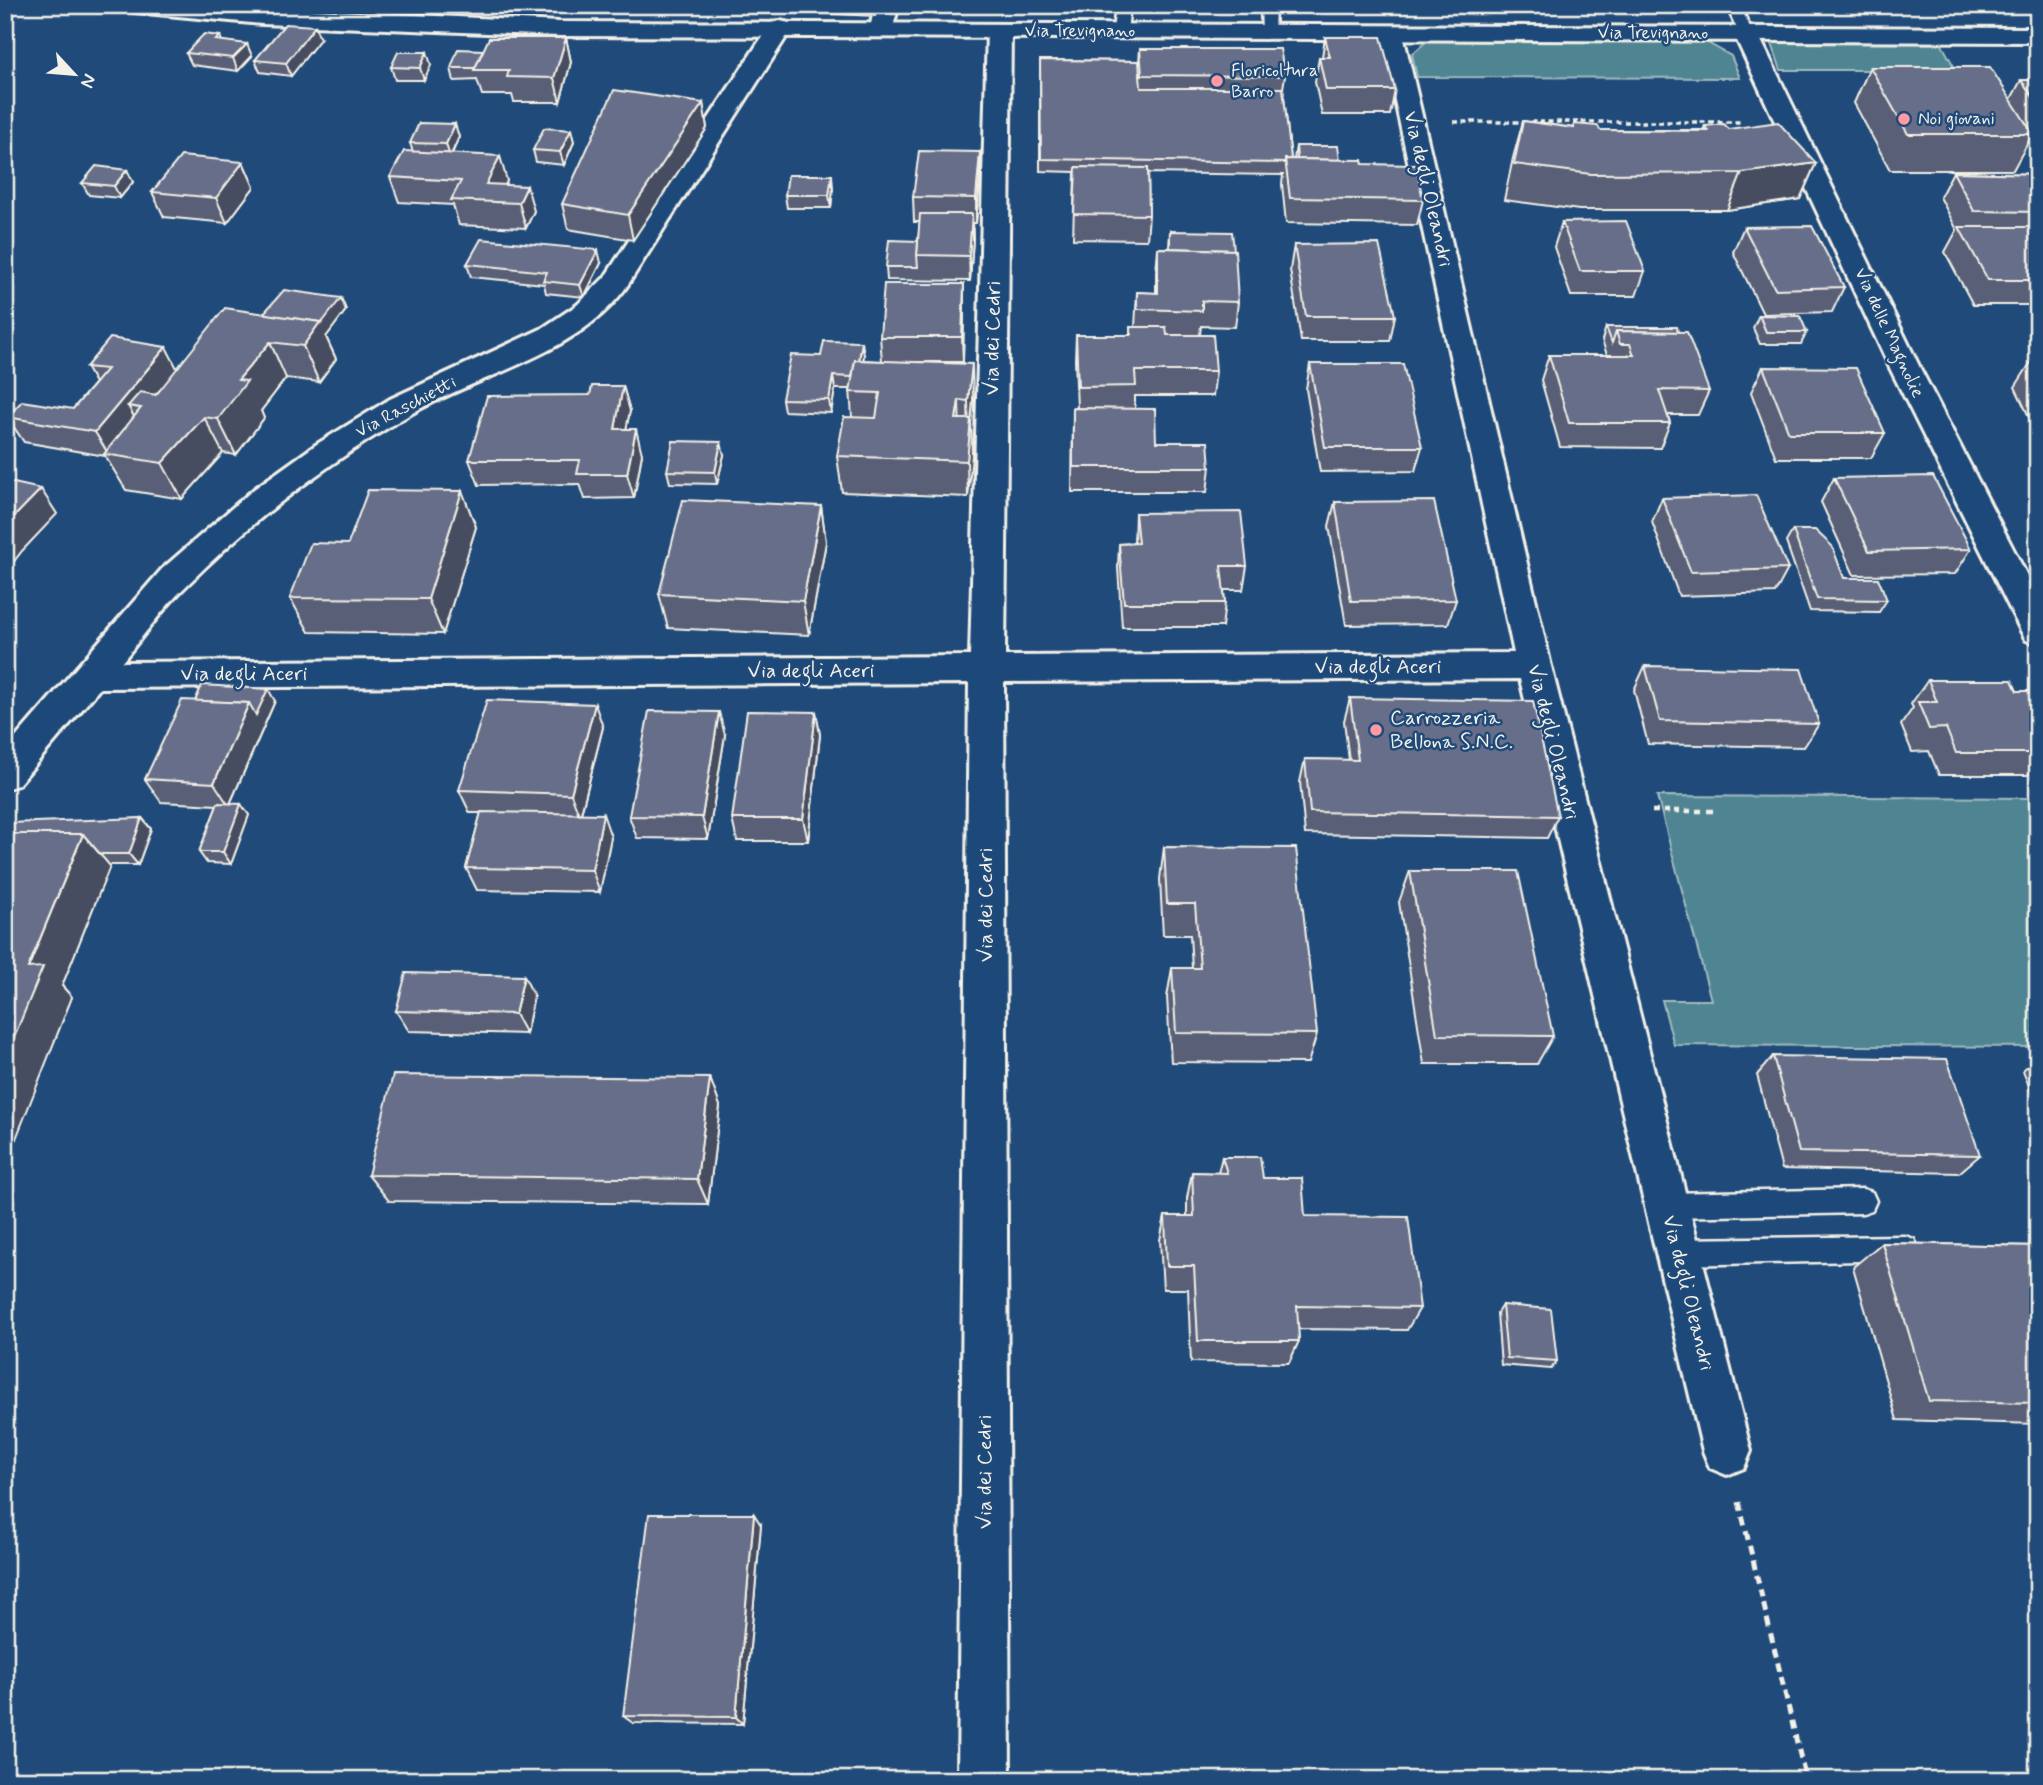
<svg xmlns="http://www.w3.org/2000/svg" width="2043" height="1785" font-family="Mynerve,sans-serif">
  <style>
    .green { fill: #4f8593; stroke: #a2bbbe; stroke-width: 2 }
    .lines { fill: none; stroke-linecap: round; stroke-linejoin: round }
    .service-casing { stroke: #f4f1e8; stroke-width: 5 }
    .minor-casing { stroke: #f4f1e8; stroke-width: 6 }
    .secondary-casing { stroke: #f4f1e8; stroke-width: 6 }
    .path-far2 { stroke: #f4f1e8; stroke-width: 3.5; stroke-dasharray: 5 3.5; stroke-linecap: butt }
    .path-far1 { stroke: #f4f1e8; stroke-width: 4.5; stroke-dasharray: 6 5; stroke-linecap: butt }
    .path { stroke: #f4f1e8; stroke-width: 5; stroke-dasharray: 9 6; stroke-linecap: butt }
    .service { fill: #1f4a7a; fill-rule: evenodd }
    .minor { fill: #1f4a7a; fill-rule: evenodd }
    .secondary { fill: #1f4a7a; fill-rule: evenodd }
    .wall { fill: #585f76; stroke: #f4f1e8; stroke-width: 2 }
    .shaded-wall { fill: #474d60; stroke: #f4f1e8; stroke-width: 2 }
    .building { fill: #666e89; stroke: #f4f1e8; stroke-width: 2 }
    .poi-dot { fill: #ff9aa2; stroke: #1f4a7a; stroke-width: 2.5 }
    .labels { text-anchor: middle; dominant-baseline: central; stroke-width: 5; stroke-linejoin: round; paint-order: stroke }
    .far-street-label { font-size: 18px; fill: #f4f1e8; stroke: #1f4a7a }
    .far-poi-label { font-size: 18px; fill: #f4f1e8; stroke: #1f4a7a; text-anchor: start }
    .street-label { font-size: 21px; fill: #f4f1e8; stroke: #1f4a7a }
    .poi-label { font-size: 21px; fill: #f4f1e8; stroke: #1f4a7a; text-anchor: start }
  </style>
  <rect width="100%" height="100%" fill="#1f4a7a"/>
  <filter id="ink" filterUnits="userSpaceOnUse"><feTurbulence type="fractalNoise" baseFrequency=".0143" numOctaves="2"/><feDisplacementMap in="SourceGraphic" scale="14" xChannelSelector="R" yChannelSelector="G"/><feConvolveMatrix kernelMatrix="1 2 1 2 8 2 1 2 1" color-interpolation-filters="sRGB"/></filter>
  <g filter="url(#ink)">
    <g class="green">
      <path d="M1428 40 1704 41 1731 56 1740 78 1417 77 1412 54Z"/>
      <path d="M1771 41 1941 43 1956 70H1781Z"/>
      <path d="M1657 796 2038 798V1047L1674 1045 1662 1000H1711Z"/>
    </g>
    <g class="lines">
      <g class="service-casing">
        <g id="service">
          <path d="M1116 5H1130L1127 31 1120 35 1113 31Z"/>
          <path d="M1261 5H1275L1274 35 1269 36 1262 32Z"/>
          <path d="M1726 5H1740L1752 32 1750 35H1740Z"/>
          <path d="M1863 1189 1872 1192 1876 1201 1872 1210 1863 1213 1666 1217 1657 1214 1653 1205 1657 1196 1666 1193Z"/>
          <path d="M1905 1236 1914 1239 1918 1248 1914 1257 1905 1260 1678 1265 1669 1261 1665 1252 1669 1243 1678 1239Z"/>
        </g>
      </g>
      <g class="minor-casing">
        <g id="minor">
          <path d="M875 5H899L891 34H873L870 29Z"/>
          <path d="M780 21 789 23 792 28 629 283C580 356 480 373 409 415 329 462 253 519 187 585 163 608 143 636 122 662L970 656 987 30 990 25H1008L1011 30 1005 656 1514 653 1380 31 1383 26H1401L1551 666 1751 1451 1744 1468 1727 1475 1710 1468 1703 1451 1520 679 1004 682 1010 1780H958L969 683 100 688 18 785 5 789V750L162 569 254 489 317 444 390 399 541 329 577 305 605 277 768 28 771 23Z"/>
          <path d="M1745 25 1754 27 1757 32 1920 368 2038 597V644L2026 640 2021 631 1890 368 1733 32 1736 27Z"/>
        </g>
      </g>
      <g class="secondary-casing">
        <path id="secondary" d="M123 5H214L559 22 2038 28V42L559 36 262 24 135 12 127 10Z"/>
      </g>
      <path class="path-far2" d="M1454 122H1742"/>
      <path class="path-far1" d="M1652 811H1714"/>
      <path class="path" d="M1739 1502 1806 1780"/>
      <use href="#service" class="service"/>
      <use href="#minor" class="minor"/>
      <use href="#secondary" class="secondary"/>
    </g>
    <g class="wall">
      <path d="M816 5H878L875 16 817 13Z"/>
      <path d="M220 36 222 41 252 56 238 71 192 65 186 53Z"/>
      <path d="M1325 37 1395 90 1390 115H1322L1315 82 1319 57H1322Z"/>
      <path d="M566 38 571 62 560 102H514L512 95H482L477 80 454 81 451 68 483 50Z"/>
      <path d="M320 39 291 76 260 72 255 60Z"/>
      <path d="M1140 49 1285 76 1283 88 1291 159H1294L1296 146 1340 160 1363 164 1423 200 1417 225 1286 223 1282 184 1283 175 1148 173 1149 215 1147 240 1073 239 1075 172 1040 171V60L1139 61Z"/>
      <path d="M431 65 424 80H395L391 67Z"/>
      <path d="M1870 67 2011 99 2021 80H2038V144H2034L2030 139 2013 170H1890L1854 103Z"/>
      <path d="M703 103 707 128 633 240 568 229 562 204Z"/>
      <path d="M1523 121 1573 128 1574 124 1600 130H1703L1705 126 1729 129 1816 163 1800 199 1727 210H1579L1504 200 1513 158Z"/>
      <path d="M571 130 574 142 564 165 536 162 533 150Z"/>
      <path d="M459 137 452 154 507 181 505 185 534 211 526 228 459 225 453 205 399 202 390 177 413 152 410 143Z"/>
      <path d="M980 152V177L976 223H972L973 239 970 281 887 280 886 267 918 241 920 222H914L913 197Z"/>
      <path d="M243 162 254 187 227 223 164 217 152 192Z"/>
      <path d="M127 170 133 182 120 198 89 195 82 183Z"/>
      <path d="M1953 172 2038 174V305H1973L1945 252 1957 230 1940 197Z"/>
      <path d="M833 188 831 208H787L785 195Z"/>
      <path d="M1562 222 1645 271 1636 296H1571L1554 247Z"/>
      <path d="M1744 227 1844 287 1832 312 1763 314 1733 252Z"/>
      <path d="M1170 231 1238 302 1235 327 1201 326 1200 335 1216 371 1213 396H1135V409L1156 442 1210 467 1207 492H1072L1073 408H1077L1075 360 1076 335H1130V327H1135L1137 292 1156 293V273L1158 248H1169Z"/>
      <path d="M1294 245 1395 316 1390 341H1301L1290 270Z"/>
      <path d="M601 263 584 297 546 293 544 284 471 277 467 264Z"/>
      <path d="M341 298 346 310 326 337 336 359 319 382 286 378 261 411 264 418 236 455 223 453 182 499 126 490 105 456 24 442 7 417 73 409 95 383 86 367 177 368 263 314Z"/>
      <path d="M964 309 963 362H910L973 400 971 423 972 455 968 497 842 492 837 456 852 417 850 389H835L831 413 784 411 782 399 821 356 864 355 863 360 882 361 880 337Z"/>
      <path d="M1759 315 1807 332 1801 344H1760L1753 328Z"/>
      <path d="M1606 327 1678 332 1709 391 1698 415H1668L1670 423 1660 448 1560 447 1541 380 1549 355H1607L1602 340Z"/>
      <path d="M2031 362 2038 363V436L2015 387Z"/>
      <path d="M1310 364 1422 447 1415 471 1320 472 1306 389Z"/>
      <path d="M1763 367 1885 433 1871 458H1776L1751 392Z"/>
      <path d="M623 386 630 411 626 429 642 454 634 498 585 499 580 484 479 485 469 460 590 395Z"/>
      <path d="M724 455 717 484 670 483 667 471Z"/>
      <path d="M1834 478 1971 549 1955 574 1854 575 1821 502Z"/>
      <path d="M462 491 476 527 443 634 309 632 290 598 348 544Z"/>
      <path d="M1662 498 1788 569 1775 593 1679 596 1652 522Z"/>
      <path d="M1335 502 1456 600 1448 624 1346 625 1329 526Z"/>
      <path d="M821 506 826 542 809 635 668 628 659 594Z"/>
      <path d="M1135 513 1247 566 1243 590H1224L1225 603 1222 627H1122L1118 568 1119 544 1134 543Z"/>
      <path d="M1793 530 1844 578 1887 600 1879 612 1810 611 1786 542Z"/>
      <path d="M1645 666 1819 724 1804 747 1648 744 1634 690Z"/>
      <path d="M1928 680 2017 691 2038 695V728L2036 730 2038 733V763L2028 775H1939L1929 751 1912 752 1901 725 1913 708 1911 704Z"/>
      <path d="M1350 698 1558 816 1547 838 1305 834 1300 782 1305 759 1349 760 1344 721Z"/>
      <path d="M195 701H275L230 804 249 815 231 864 207 863 199 852 217 805 161 802 145 779Z"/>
      <path d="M816 712 820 735 808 841H737L732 819Z"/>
      <path d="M603 727 581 814 611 837 600 892 477 890 466 868 481 813H470L459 790Z"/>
      <path d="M725 735 708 839 637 838 629 816Z"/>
      <path d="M142 818 151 829 138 865H109L110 866 62 986 72 997 5 1164V829Z"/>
      <path d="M1164 847 1317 1034 1308 1063 1171 1062 1167 997 1172 968H1192L1190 935H1163L1160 879Z"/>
      <path d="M1410 871 1553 1036 1537 1064H1424L1399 902Z"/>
      <path d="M534 996 526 1034 409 1031 396 1011Z"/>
      <path d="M1773 1056 1980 1155 1959 1173 1782 1169 1757 1075Z"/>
      <path d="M2038 1057V1111L2023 1070Z"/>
      <path d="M710 1078 720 1106 708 1204 389 1201 368 1175Z"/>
      <path d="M1222 1157 1263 1178 1305 1216 1420 1308 1407 1330 1298 1329 1299 1341 1289 1363 1191 1362 1188 1289H1163L1160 1240 1165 1216H1187V1198L1192 1172 1218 1173Z"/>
      <path d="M1882 1243 2038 1246V1424L1897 1420 1853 1267Z"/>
      <path d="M1502 1305 1557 1361 1551 1369 1501 1365 1497 1313Z"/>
      <path d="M761 1525 743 1724 633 1723 623 1716Z"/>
    </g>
    <g class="shaded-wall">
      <path d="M874 5H878L875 16Z"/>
      <path d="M315 26 320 39 291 76 286 63Z"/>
      <path d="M566 38 571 62 560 102 554 78Z"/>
      <path d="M247 44 252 56 238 71 233 58Z"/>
      <path d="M427 52 431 65 424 80 420 68Z"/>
      <path d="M703 103 707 128 633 240 628 215Z"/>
      <path d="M455 124 459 137 450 157 446 144Z"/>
      <path d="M571 130 574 142 564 165 560 152Z"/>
      <path d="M980 152V177L976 223V198Z"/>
      <path d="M500 156 507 181 497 202 486 184Z"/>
      <path d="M243 162 254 187 227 223 216 198Z"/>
      <path d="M1816 163 1800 199 1727 210 1742 173Z"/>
      <path d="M127 170 133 182 120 198 114 186Z"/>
      <path d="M832 175 833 188 831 208 829 195Z"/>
      <path d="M527 186 534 211 526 228 519 203Z"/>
      <path d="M972 214 973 239 970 281 969 256Z"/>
      <path d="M598 250 601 263 584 297 580 285Z"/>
      <path d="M964 284V309L963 362 962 337Z"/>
      <path d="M341 298 346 310 326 337 336 359 319 382 303 346 320 322Z"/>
      <path d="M270 342 286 378 261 411 264 418 236 455 218 419 238 380Z"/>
      <path d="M862 342 864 355 858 390 857 377Z"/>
      <path d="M166 347 179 372 141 408 128 406 137 422 109 455 95 432Z"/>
      <path d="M972 364 973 400 971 423 972 455 968 497 967 461 969 434 968 401Z"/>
      <path d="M833 376 835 389 831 413 829 400Z"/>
      <path d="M623 386 630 411 621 454 615 429Z"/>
      <path d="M959 400 960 437 956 419Z"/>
      <path d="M204 417 223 453 182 499 162 463Z"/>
      <path d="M636 429 642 454 634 498 627 474Z"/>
      <path d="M721 442 724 455 717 484 715 472Z"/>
      <path d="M41 489 57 514 22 551 5 573V526Z"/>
      <path d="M462 491 476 527 443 634 428 599Z"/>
      <path d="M821 506 826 542 809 635 803 601Z"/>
      <path d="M268 689 275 701 229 806 214 783 249 703Z"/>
      <path d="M595 704 603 727 580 817 571 794Z"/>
      <path d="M719 712 725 735 708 839 702 817Z"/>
      <path d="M816 712 820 735 808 841 803 819Z"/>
      <path d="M241 804 249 815 231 864 223 852Z"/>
      <path d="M603 814 611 837 600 892 592 870Z"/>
      <path d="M142 818 151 829 138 865 129 854Z"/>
      <path d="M83 834 110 866 62 986 72 997 6 1164 5 1059 28 968Z"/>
      <path d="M524 976 534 996 526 1034 515 1014Z"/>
      <path d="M710 1078 720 1106 708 1204 697 1179Z"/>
      <path d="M754 1514 761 1525 743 1724 736 1717Z"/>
    </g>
    <g class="building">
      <path d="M285 24 315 26 286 63 255 60Z"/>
      <path d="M204 34 220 36 216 40 247 44 233 58 186 53Z"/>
      <path d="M1325 37H1381L1395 90H1326L1319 57H1330Z"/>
      <path d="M489 38H566L554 78 507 77 509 70H474Z"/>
      <path d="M458 49 483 50 475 68H451Z"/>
      <path d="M1140 49H1280L1285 76 1142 75Z"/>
      <path d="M398 52H427L420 68 391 67Z"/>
      <path d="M1040 60 1139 61 1141 88H1283L1291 159H1285V163L1041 159Z"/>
      <path d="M1870 67H1990L2033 134H1908Z"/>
      <path d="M2021 80H2038V104Z"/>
      <path d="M614 90 703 103 628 215 562 204Z"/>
      <path d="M1523 121 1574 128V124L1598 126 1600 130 1708 131 1705 126 1724 124 1729 129 1778 122 1816 163 1742 173 1591 174 1514 164Z"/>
      <path d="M419 123 455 124 446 144 410 143Z"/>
      <path d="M544 128 571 130 560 152 533 150Z"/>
      <path d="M1296 146H1338L1340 160 1297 159Z"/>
      <path d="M404 151 500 156 486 184 527 186 519 203 451 200 461 181 390 177Z"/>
      <path d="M919 151 980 152 976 198 913 197Z"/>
      <path d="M181 156 243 162 216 198 152 192Z"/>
      <path d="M1285 159 1362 160 1363 164 1416 165 1423 200 1290 198Z"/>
      <path d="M96 166 127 170 114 186 82 183Z"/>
      <path d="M1076 167 1148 168 1149 215 1074 214Z"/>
      <path d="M1953 172 2038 174V212L1974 211Z"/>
      <path d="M788 175H832L829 195H785Z"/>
      <path d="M920 214H972L969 256 917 255Z"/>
      <path d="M1626 221 1645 271H1580L1562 222Z"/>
      <path d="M1812 226 1844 287 1775 289 1744 227Z"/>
      <path d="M1959 227H2038V280H1988Z"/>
      <path d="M1170 231 1232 232 1234 250 1170 248Z"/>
      <path d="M481 239 598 250 580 285 543 281 547 272 467 264Z"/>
      <path d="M889 240 918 241 917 255 918 267H886Z"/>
      <path d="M1379 244 1395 316H1306L1294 245Z"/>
      <path d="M1158 248 1235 250 1238 302 1202 301V311L1137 309V292L1158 293Z"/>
      <path d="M884 284H964L962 337H880Z"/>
      <path d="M284 290 341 298 321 324 320 322 263 314Z"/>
      <path d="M225 308 320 322 303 346 270 342 238 380 247 381 218 419 204 417 162 463 104 454 141 408 128 406 140 392 156 395Z"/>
      <path d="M1759 315 1800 316 1807 332H1766Z"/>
      <path d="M1130 327H1166L1167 335H1213L1216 371H1135L1136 386 1078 387 1076 335H1131Z"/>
      <path d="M1606 327H1677L1678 332 1616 331 1612 343Z"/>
      <path d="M1616 331 1687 332 1709 391 1659 390 1670 423H1569L1549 355H1634L1630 344H1620Z"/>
      <path d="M110 338 166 347 95 432 7 417 22 401 73 409 107 369 86 367Z"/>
      <path d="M824 341 862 342 859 360H855L852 377 833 376 829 400 782 399 791 355 821 356Z"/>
      <path d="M855 360 972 364 968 401 959 400 956 419H971L967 461 837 456 844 417 876 418 880 393 850 392Z"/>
      <path d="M2031 362 2038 363V377Z"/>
      <path d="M1310 364H1403L1422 447H1325Z"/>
      <path d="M1763 367 1856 368 1885 433H1789Z"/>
      <path d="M592 386H623L615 429H636L627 474H577L580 460H469L487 396 590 395Z"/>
      <path d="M1073 408 1155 409 1156 442H1208L1210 467H1073Z"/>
      <path d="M673 441 721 442 715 472 667 471Z"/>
      <path d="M1933 476 1971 549 1869 551 1834 478Z"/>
      <path d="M5 481 41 489 5 526Z"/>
      <path d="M368 490 462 491 428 599 290 598 311 543 348 544Z"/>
      <path d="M1756 495 1788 569 1691 572 1662 498Z"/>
      <path d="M683 500 821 506 803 601 659 594Z"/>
      <path d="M1434 501 1456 600 1351 601 1335 502Z"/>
      <path d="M1241 512 1247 566H1221L1225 603H1124L1119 544 1138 543 1135 513Z"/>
      <path d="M1793 530H1815L1832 546 1844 578H1878L1887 600 1817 599Z"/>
      <path d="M1645 666 1801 669 1819 724 1660 721Z"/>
      <path d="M1928 680H2012L2017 691H2036L2038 695V716H2029L2038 733V753H1956L1946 728 1929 729 1918 702H1937Z"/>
      <path d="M202 685 268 689 256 715 249 703 195 701Z"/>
      <path d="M1350 698 1533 701 1558 816 1310 812 1305 759 1358 760Z"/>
      <path d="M182 700 249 703 214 783 145 779Z"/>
      <path d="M487 700 595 704 571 794 459 790Z"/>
      <path d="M649 711 719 712 702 817 629 816Z"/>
      <path d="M747 711 816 712 803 819H732Z"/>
      <path d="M218 803 241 804 223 852H199Z"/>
      <path d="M481 812 603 814 592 870 466 868Z"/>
      <path d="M142 818 129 854H100L83 834H5V829L8 823Z"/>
      <path d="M5 834H83L28 968 43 967 5 1059Z"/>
      <path d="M1164 847 1296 848 1317 1034 1176 1033 1172 968H1200L1195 904H1167Z"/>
      <path d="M1410 871H1518L1553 1036 1437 1035Z"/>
      <path d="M406 973 524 976 515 1014 396 1011Z"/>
      <path d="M1773 1056 1947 1059 1980 1155 1799 1152Z"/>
      <path d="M393 1075 710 1078 697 1179 368 1175Z"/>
      <path d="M1222 1157H1260L1263 1178H1302L1305 1216 1408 1217 1420 1308 1297 1306 1299 1341H1198L1194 1266H1167L1165 1216H1194L1192 1172 1227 1173Z"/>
      <path d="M1882 1243 2038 1246V1403L1929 1401Z"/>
      <path d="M1502 1305 1551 1309 1557 1361 1507 1358Z"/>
      <path d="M649 1514H754L736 1717 623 1716Z"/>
    </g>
  </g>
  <g class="poi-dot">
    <circle cx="1217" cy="81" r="7"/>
    <circle cx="1904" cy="119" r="7"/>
    <circle cx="1376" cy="730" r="7"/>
  </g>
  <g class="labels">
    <g class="far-street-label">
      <text x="1080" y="31">Via Trevignano</text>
      <text x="1653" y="33">Via Trevignano</text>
      <text transform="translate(1889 333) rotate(65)">Via delle Magnolie</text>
      <text transform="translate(406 407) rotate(-28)">Via Raschietti</text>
    </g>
    <g class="far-poi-label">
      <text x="1231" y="71">Floricoltura<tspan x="1231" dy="21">Barro</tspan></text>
      <text x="1918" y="119">Noi giovani</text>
    </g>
    <g class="street-label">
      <text transform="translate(1428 189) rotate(77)">Via degli Oleandri</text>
      <text transform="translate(993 338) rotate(-89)">Via dei Cedri</text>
      <text x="1378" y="667">Via degli Aceri</text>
      <text x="811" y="671">Via degli Aceri</text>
      <text x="244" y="674">Via degli Aceri</text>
      <text transform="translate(1553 742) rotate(76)">Via degli Oleandri</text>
      <text transform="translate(986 905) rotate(-90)">Via dei Cedri</text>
      <text transform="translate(1688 1293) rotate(76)">Via degli Oleandri</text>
      <text transform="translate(985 1472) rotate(-90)">Via dei Cedri</text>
    </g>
    <g class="poi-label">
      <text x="1390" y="718">Carrozzeria<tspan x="1390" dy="24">Bellona S.N.C.</tspan></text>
    </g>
  </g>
  <rect width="2043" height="1785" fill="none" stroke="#1f4a7a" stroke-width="28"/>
  <rect x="14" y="14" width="2015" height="1757" fill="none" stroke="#f4f1e8" stroke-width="2.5" filter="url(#ink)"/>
  <g transform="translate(74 74) rotate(116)" stroke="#1f4a7a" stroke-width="5" paint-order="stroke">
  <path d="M0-5L12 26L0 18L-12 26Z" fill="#f4f1e8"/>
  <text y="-10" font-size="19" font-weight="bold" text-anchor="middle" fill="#f4f1e8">N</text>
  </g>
</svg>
